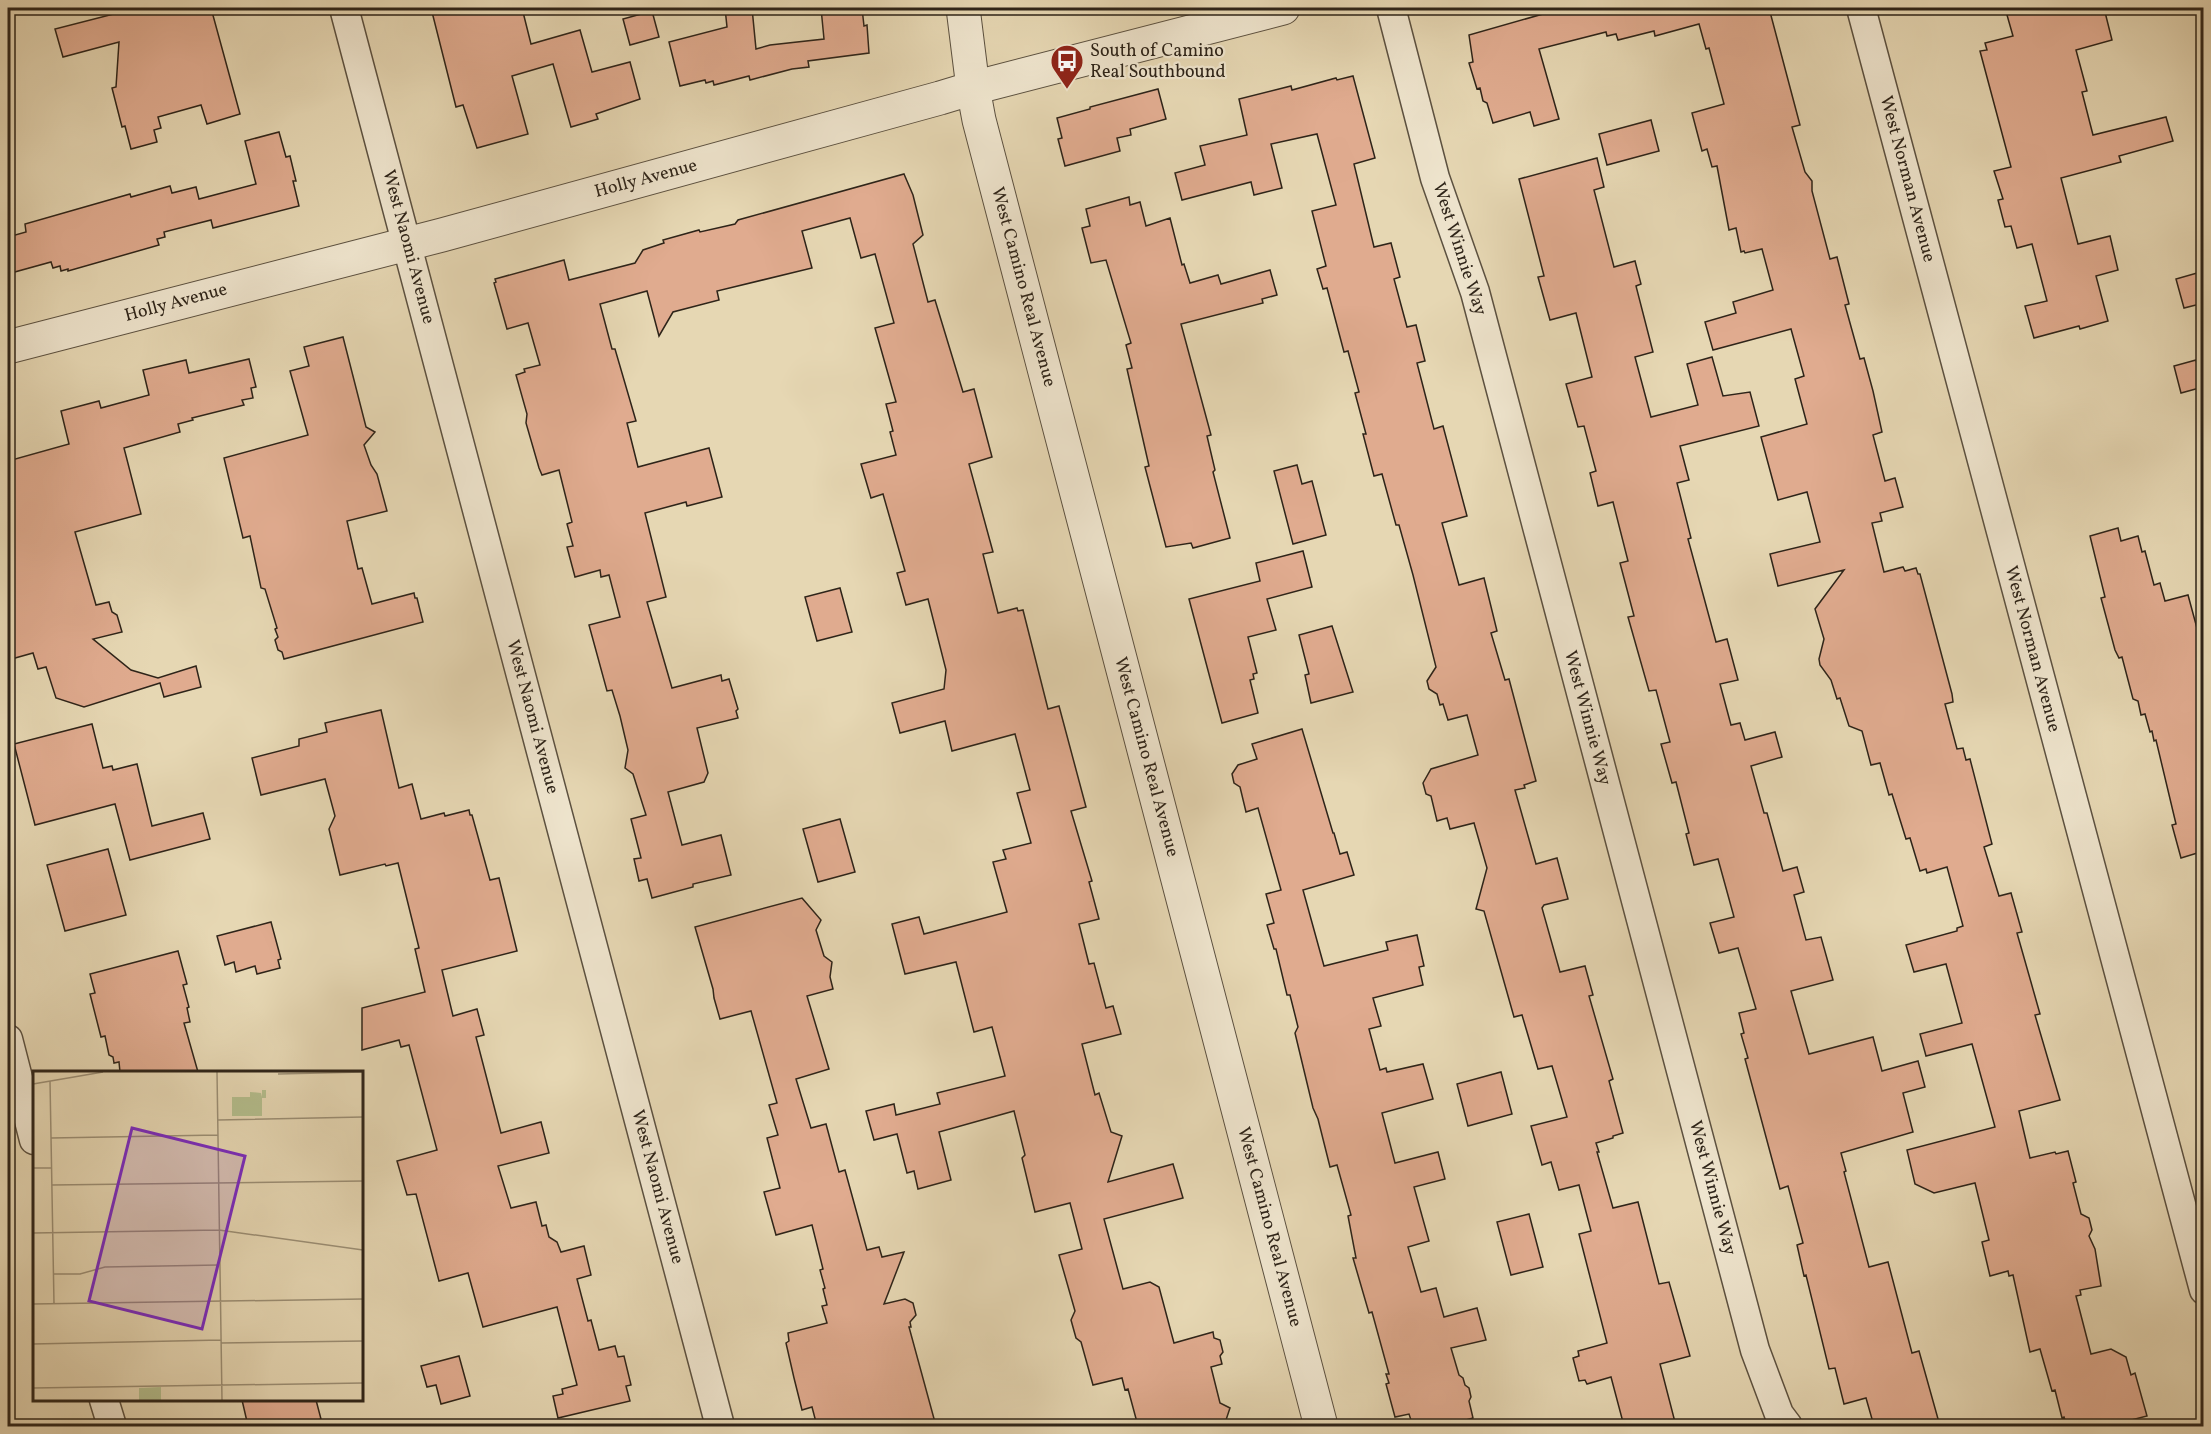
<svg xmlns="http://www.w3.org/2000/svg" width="2211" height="1434" font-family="Vollkorn,serif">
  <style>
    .building { fill: #e0ab8f; stroke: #2e2419; stroke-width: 1.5 }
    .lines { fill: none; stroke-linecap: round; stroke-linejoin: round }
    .minor-casing { stroke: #5c5140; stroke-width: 31 }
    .tertiary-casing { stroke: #5c5140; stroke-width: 35 }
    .minor { stroke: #efe5ce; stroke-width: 28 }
    .tertiary { stroke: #efe5ce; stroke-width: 33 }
    .labels { text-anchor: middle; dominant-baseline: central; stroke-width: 4.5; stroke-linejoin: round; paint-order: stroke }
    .poi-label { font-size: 18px; fill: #2e2419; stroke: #efe5ce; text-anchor: start }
    .street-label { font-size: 18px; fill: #2e2419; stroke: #efe5ce }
    .inset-road { fill: none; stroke: #9c8f75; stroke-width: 1.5 }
    .view { fill: #7b2cbf; fill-opacity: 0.15; stroke: #7b2cbf; stroke-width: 3 }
    .inset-edge { fill: none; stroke: #2e2419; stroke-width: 3 }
  </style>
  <rect width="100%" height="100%" fill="#e6d7b3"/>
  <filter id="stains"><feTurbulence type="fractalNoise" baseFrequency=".00333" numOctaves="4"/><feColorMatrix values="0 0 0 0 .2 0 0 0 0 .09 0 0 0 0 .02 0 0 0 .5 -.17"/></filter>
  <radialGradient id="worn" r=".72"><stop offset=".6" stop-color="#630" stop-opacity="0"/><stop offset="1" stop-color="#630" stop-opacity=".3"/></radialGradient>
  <g class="building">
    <path d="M137 8H211L240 114 207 124 201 105 158 117 161 128 154 130 157 142 131 149 125 126 122 127 112 88 116 87 119 42 63 57 55 29Z"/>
    <path d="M431 8H522L531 44 580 30 592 72 630 62 640 99 596 114 598 119 571 127 553 64 512 76 528 134 477 148 463 105 456 107Z"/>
    <path d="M725 8H752L756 49 770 45 824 39 821 8H862L864 26 867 25 869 53 808 61 809 67 792 69 750 80 749 76 714 85 713 81 706 83 705 80 680 86 669 42 727 27Z"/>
    <path d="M1564 8H1769L1800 125 1792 127 1805 172 1812 181V191L1830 259 1837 257 1849 304 1845 305 1860 359 1864 358 1873 391 1882 432 1873 435 1885 481 1895 478 1903 507 1880 513 1882 521 1872 523 1884 572 1903 567 1905 571 1916 568 1918 574H1920L1952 694 1953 702 1945 704 1957 749 1963 748 1966 760 1970 759 1992 844 1984 847 1999 896 2011 893 2022 932 2017 933 2040 1014 2035 1015 2060 1100 2019 1111 2030 1158 2055 1152 2056 1154 2068 1151 2076 1182 2073 1183 2081 1214 2089 1218 2092 1230 2089 1236 2095 1249 2101 1286 2080 1290 2081 1295 2076 1296 2091 1354 2111 1349 2126 1357 2131 1375 2135 1373 2147 1416 2108 1426H2067L2064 1417 2062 1418 2055 1390 2052 1391 2040 1349 2030 1352 2013 1275 2009 1276 2008 1271 1990 1276 1982 1242 1989 1240 1975 1183 1934 1193 1915 1184 1907 1150 1995 1127 1972 1044 1926 1056 1920 1034 1962 1023 1946 964 1914 972 1906 945 1957 931V928L1963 926 1947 867 1927 873 1926 869 1920 871 1910 838 1906 839 1892 794 1889 795 1880 763 1871 765 1862 731 1849 726 1840 698 1837 699 1831 680 1820 665 1819 659 1824 639 1815 609 1844 570 1778 586 1770 554 1820 542 1807 492 1778 500 1761 437 1807 424 1795 379 1804 376 1791 329 1713 350 1705 322 1736 313 1733 302 1773 290 1762 249 1745 253 1744 251 1741 252 1736 228 1729 230 1717 166 1712 167 1707 149 1702 151 1692 113 1724 104 1709 48 1706 49 1699 24 1655 36 1654 31 1618 40 1616 34 1607 36 1606 32 1539 49 1559 119 1534 126 1530 112 1493 123 1487 103 1483 101 1480 88 1477 89 1469 63 1473 62 1469 35Z"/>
    <path d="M2005 8H2104L2112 40 2076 50 2087 91 2082 92 2093 135 2166 117 2173 141 2119 156 2121 162 2061 178 2078 244 2110 236 2118 270 2096 276 2108 321 2080 329 2079 326 2034 338 2025 306 2047 301 2032 244 2017 248 2011 226 2005 227 1998 200 2003 199 1994 171 2011 167 1980 51 1987 50 1985 43 2013 36Z"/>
    <path d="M652 11 659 37 630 45 623 19Z"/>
    <path d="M1353 76 1375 158 1354 164 1374 247 1391 243 1400 277 1394 279 1407 327 1416 325 1425 361 1417 363 1434 429 1443 426 1467 516 1442 523 1459 585 1484 578 1497 631 1491 633 1505 680 1509 679 1536 781 1524 785 1525 788 1515 790 1536 864 1557 858 1568 899 1544 905 1542 908 1560 972 1585 966 1593 995 1589 996 1613 1079 1609 1081 1623 1133 1613 1136V1138L1596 1143 1599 1152H1597L1613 1208 1638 1202 1659 1284 1669 1282 1690 1356 1660 1364 1676 1426H1624L1611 1377 1587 1384 1585 1380 1579 1381 1573 1358 1579 1356 1578 1351 1607 1343 1579 1234 1591 1231 1579 1185 1559 1190 1551 1162 1542 1165 1531 1126 1567 1117 1552 1066 1538 1069 1522 1015 1514 1017 1484 911 1476 909 1487 868 1474 823 1450 829 1447 818 1437 821 1431 796 1426 794 1423 783 1431 769 1478 755 1467 715 1448 720 1443 704 1440 705 1437 694 1429 689 1427 681 1436 667 1413 575 1399 525H1396L1382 474 1374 476 1363 434H1366L1355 393 1359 392 1348 351 1344 352 1327 288 1323 289 1317 269 1326 266 1312 211 1336 205 1317 134 1271 144 1282 188 1254 195 1251 182 1182 200 1175 173 1205 165 1200 146 1247 135 1239 99 1291 86 1292 90 1336 78 1337 80Z"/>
    <path d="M1158 89 1166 119 1130 129 1131 135 1117 138 1120 151 1065 166 1058 139 1062 138 1057 118 1090 109V107Z"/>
    <path d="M1651 120 1659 151 1607 165 1599 134Z"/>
    <path d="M279 132 286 157 290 156 296 181H293L299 206 213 228 211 220 164 232 165 237 157 239 159 245 68 271V269L61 271 60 266 53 268 51 262 11 273 8 262V237L26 232 25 224 130 194 131 197 170 186 172 193 196 187 199 199 256 184 245 141Z"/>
    <path d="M1597 158 1604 187 1594 190 1614 267 1635 261 1641 284 1636 286 1653 352 1635 357 1651 417 1698 405 1687 364 1712 357 1723 396 1750 392 1759 426 1680 446 1689 480 1677 483 1691 538 1688 539 1716 642 1727 639 1738 680 1720 684 1731 725 1740 723 1745 740 1775 732 1782 757 1751 766 1764 813H1767L1783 871 1797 867 1804 892 1794 895 1806 940 1821 937 1833 980 1791 991 1809 1054 1873 1037 1882 1071 1918 1061 1925 1087 1903 1093 1913 1132 1841 1153 1846 1171 1844 1172 1869 1267 1888 1262 1912 1353 1919 1351 1940 1426H1874L1866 1398 1844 1404 1835 1368 1829 1369 1806 1275 1804 1276 1797 1245 1803 1243 1788 1186 1780 1189 1745 1059 1748 1058 1741 1034 1744 1033 1739 1013 1756 1009 1738 948 1719 953 1710 923 1734 917 1718 859 1694 865 1686 834 1689 833 1676 782 1672 783 1661 744 1670 742 1656 690 1649 691 1628 617 1634 616 1620 563 1628 561 1613 502 1598 506 1590 473 1596 471 1584 426 1578 427 1566 384 1592 377 1576 313 1550 320 1538 277 1544 276 1519 179Z"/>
    <path d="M904 174 913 195 923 235 913 244 928 302 935 300 963 392 974 389 992 457 969 464 993 552 983 554 998 613 1017 608 1018 611 1023 610 1048 709 1059 706 1086 807 1071 811 1092 881 1089 882 1099 919 1079 924 1089 964 1094 963 1106 1008 1113 1006 1121 1034 1082 1044 1095 1095 1099 1093 1111 1132 1122 1136 1108 1182 1173 1164 1183 1198 1104 1219 1123 1289 1150 1282 1159 1287 1174 1343 1213 1332 1214 1338 1220 1340 1223 1352 1220 1356 1222 1364 1211 1367 1220 1403 1230 1408 1224 1426H1138L1128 1389 1125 1390 1122 1378 1093 1385 1081 1342 1076 1338 1071 1320 1075 1311 1059 1255 1082 1249 1070 1203 1035 1212 1022 1158 1025 1155 1014 1111 939 1132 951 1180 918 1189 914 1171 907 1173 897 1134 874 1140 866 1111 894 1104 896 1115 940 1104 937 1093 1005 1076 992 1027 974 1032 956 962 905 974 892 924 919 917 924 934 1007 912 993 862 1006 859 1003 850 1031 843 1017 793 1030 790 1015 734 952 751 945 721 900 733 892 703 944 689 946 670 928 599 906 605 897 573 905 571 883 494 871 498 861 464 896 455 890 432 893 431 886 404 896 402 875 328 894 323 875 254 861 258 850 218 802 231 812 268 717 291 719 300 673 312 659 336 647 291 600 304 612 349H615L636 421 627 423 638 467 709 448 722 497 687 506 686 502 645 513 666 597 647 602 672 688 721 675 722 681 729 679 738 709 736 711 738 718 697 728 708 773 704 782 668 792 682 845 721 835 731 875 693 884V887L652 898 647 879 639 881 634 859 641 858 631 819 646 815 633 774 625 768 628 750 620 716 612 690 607 691 589 625 620 617 609 575 601 577 600 570 575 577 567 547 573 546 567 524 572 522 559 470 542 475 539 468 526 423 527 414 516 375 525 372 524 369 540 365 528 323 507 329 494 283 496 282 495 279 564 260 569 280 635 263 643 250 664 243 663 240 699 230 700 232 735 224 738 220Z"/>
    <path d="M1129 197 1130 205 1140 202 1146 226 1170 218 1182 265 1184 264 1190 283 1218 275 1221 284 1270 270 1277 295 1262 299 1263 303 1181 324 1211 435 1207 436 1215 470 1213 472 1230 538 1193 548 1191 543 1166 547 1145 467 1149 466 1127 369 1132 368 1126 345 1131 343 1106 260 1091 263 1082 228 1090 226 1086 209Z"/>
    <path d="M2204 271V303L2184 308 2176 279Z"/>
    <path d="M343 337 366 427 375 432 364 445 371 465 377 474 387 511 347 521 358 569 362 568 372 604 414 593 415 598H417L423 622 284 659 282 652 278 650 275 640 278 637 275 629 277 628 265 589 261 588 250 536 243 538 224 458 308 435 290 371 309 366 304 347Z"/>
    <path d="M249 359 256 387 251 388 253 398 242 400 244 405 192 418 193 420 178 424 180 432 124 448 141 514 75 532 96 605 109 602 112 612 117 615 122 632 93 639 131 670 158 678 196 666 201 687 164 697 160 683 84 707 56 698 46 667 38 669 33 653 8 660V461L69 444 61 411 99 401 101 408 149 395 143 370 186 360 189 373Z"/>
    <path d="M2196 360 2203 387 2181 393 2174 366Z"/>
    <path d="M1297 465 1302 484 1312 481 1326 535 1293 544 1274 471Z"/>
    <path d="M2118 528 2121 541 2138 536 2142 552 2145 551 2154 585 2160 583 2165 601 2188 595 2204 654V851L2181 858 2172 825 2176 824 2156 740 2154 741 2152 731 2150 732 2145 714 2141 715 2138 701 2133 699 2122 657 2119 658 2115 650 2101 598 2105 597 2090 536Z"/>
    <path d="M1303 551 1312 587 1267 599 1276 630 1248 637 1257 673 1253 674 1254 679 1250 680 1258 713 1222 723 1189 599 1260 581 1256 563Z"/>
    <path d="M840 588 852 632 817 641 805 597Z"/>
    <path d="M1332 626 1353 692 1311 703 1305 675 1309 674 1299 635Z"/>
    <path d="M381 710 399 788 412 784 421 819 444 813 445 816 469 810 470 815H472L490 880 499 878 517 951 442 970 453 1016 477 1009 484 1035 476 1037 501 1133 541 1122 549 1153 498 1166 511 1208 536 1202 542 1226 546 1225 549 1237 557 1242 561 1252 584 1246 591 1275 577 1279 588 1321 591 1320 599 1350 615 1346 618 1357 624 1356 631 1385 626 1386 630 1401 558 1418 553 1396 563 1394 562 1389 577 1385 557 1307 483 1327 468 1273 439 1281 416 1194 407 1195 397 1161 437 1150 409 1045 401 1047 399 1040 362 1050V1008L425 992 415 949 419 948 398 863 386 866 385 864 340 875 329 829 335 816 325 779 261 795 252 758 299 746V739L327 732 325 723Z"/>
    <path d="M92 724 103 768 112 766 113 770 137 764 152 826 203 813 210 839 130 860 115 804 35 825 14 744Z"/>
    <path d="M1302 729 1333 833H1334L1340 854 1347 852 1354 875 1303 890 1324 966 1388 950 1386 942 1417 935 1424 966 1419 967 1423 985 1373 998 1381 1026 1369 1029 1380 1070 1386 1068 1387 1072 1423 1064 1433 1099 1382 1113 1395 1163 1438 1152 1445 1179 1414 1187 1429 1241 1408 1247 1421 1292 1436 1288 1444 1317 1477 1308 1486 1340 1451 1348 1459 1375 1463 1378 1465 1385 1469 1388 1471 1397 1469 1401 1473 1418 1445 1426H1413L1409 1414 1395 1417 1386 1384 1389 1383 1386 1374H1389L1372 1312 1369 1313 1353 1258H1356L1348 1216 1351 1215 1337 1165 1330 1167 1318 1119 1313 1108 1295 1033 1298 1027 1290 995H1287L1276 949H1274L1267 925 1274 923 1266 894 1281 890 1258 808 1246 812 1240 787 1234 783 1232 774 1238 765 1257 759 1252 744Z"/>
    <path d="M840 819 855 872 818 882 803 829Z"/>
    <path d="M108 849 126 915 65 931 47 865Z"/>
    <path d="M802 898 821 920 816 930 824 956 832 962 830 977 833 989 807 996 829 1069 796 1079 811 1128 826 1124 839 1172 845 1170 867 1250 879 1247 882 1257 904 1252 884 1304 905 1299 913 1303 916 1315 910 1322 911 1327H909L936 1426H817L812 1407 802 1410 794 1378 786 1343 789 1341 788 1333 827 1323 822 1306 827 1305 823 1289 825 1288 820 1270 823 1269 812 1225 776 1235 764 1192 780 1188 767 1138 778 1135 769 1105 777 1103 751 1011 720 1019 714 998 713 989 695 927Z"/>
    <path d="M271 922 281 959 278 960 280 968 257 974 255 966 236 972 234 962 225 965 217 936Z"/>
    <path d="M178 951 187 984 183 985 189 1007 187 1008 190 1022 184 1023 198 1072H120L119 1062 114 1063 113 1057 109 1055 105 1036 101 1037 90 994 95 993 90 974Z"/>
    <path d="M1501 1072 1512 1114 1468 1126 1457 1084Z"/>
    <path d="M1529 1214 1543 1267 1511 1275 1497 1222Z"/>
    <path d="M459 1356 470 1396 441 1404 436 1385 427 1387 421 1366Z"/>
    <path d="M242 1400H316L321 1419 318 1420 320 1426H248Z"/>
  </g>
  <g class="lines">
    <g class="minor-casing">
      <g id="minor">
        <path d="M344 8 720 1426"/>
        <path d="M1391 8 1435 178 1475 292 1755 1350 1779 1414 1788 1426"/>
        <path d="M1861 8 2204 1290"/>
        <path d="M8 1039 34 1140"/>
        <path d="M104 1400 112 1426"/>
      </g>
    </g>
    <g class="tertiary-casing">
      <g id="tertiary">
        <path d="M963 8 973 88 979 120 1321 1426"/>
        <path d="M8 347 442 235 940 98 973 88 1283 8"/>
      </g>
    </g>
    <use href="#minor" class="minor"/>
    <use href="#tertiary" class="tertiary"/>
  </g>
  <defs>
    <g id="bus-pin" transform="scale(1.725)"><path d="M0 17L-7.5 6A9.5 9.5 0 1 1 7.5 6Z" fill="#8f2418" stroke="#efe5ce"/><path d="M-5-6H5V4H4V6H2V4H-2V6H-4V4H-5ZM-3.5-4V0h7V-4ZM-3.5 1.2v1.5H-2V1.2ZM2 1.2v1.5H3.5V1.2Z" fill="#fff"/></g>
  </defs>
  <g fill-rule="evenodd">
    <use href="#bus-pin" x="1067" y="61"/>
  </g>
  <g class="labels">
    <g class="poi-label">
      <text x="1090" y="51">South of Camino<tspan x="1090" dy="21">Real Southbound</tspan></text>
    </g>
    <g class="street-label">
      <text transform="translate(646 179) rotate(-15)">Holly Avenue</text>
      <text transform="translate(1907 179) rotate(75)">West Norman Avenue</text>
      <text transform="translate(408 247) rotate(75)">West Naomi Avenue</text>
      <text transform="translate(1459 249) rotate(72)">West Winnie Way</text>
      <text transform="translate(1023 287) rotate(75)">West Camino Real Avenue</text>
      <text transform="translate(176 303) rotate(-15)">Holly Avenue</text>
      <text transform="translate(2032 649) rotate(75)">West Norman Avenue</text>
      <text transform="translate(532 717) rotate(75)">West Naomi Avenue</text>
      <text transform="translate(1587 718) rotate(75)">West Winnie Way</text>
      <text transform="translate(1146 757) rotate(75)">West Camino Real Avenue</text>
      <text transform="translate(657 1187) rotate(75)">West Naomi Avenue</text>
      <text transform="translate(1712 1188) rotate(75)">West Winnie Way</text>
      <text transform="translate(1269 1227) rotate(75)">West Camino Real Avenue</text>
    </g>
  </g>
  <g transform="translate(33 1071)">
    <rect width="330" height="330" fill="#e6d7b3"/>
    <path d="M229 19H233V27H229V45H199V26H217V21L228 22 229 26ZM128 316V329H106V317Z" fill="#b4be8d"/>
    <path class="inset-road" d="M184 1 189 329M245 3 330 1M17 10 21 233M0 13 70 1M185 49 330 46M18 67 185 64M0 97H19M19 114 330 110M0 162 186 159 330 179M21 203H47L72 196 186 194M0 233 330 228M188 272 330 270M0 273 188 269M0 317 330 312"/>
    <path class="view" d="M99 57 212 85 169 258 56 230Z"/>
    <rect width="330" height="330" class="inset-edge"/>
  </g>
  <rect width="2211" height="1434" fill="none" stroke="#e6d7b3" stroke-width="30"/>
  <rect x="9" y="9" width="2193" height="1416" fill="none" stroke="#2e2419" stroke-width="3"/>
  <rect x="15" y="15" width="2181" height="1404" fill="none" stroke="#2e2419" stroke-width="1.5"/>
  <rect width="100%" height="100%" filter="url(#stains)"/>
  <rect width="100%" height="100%" fill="url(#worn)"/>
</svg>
